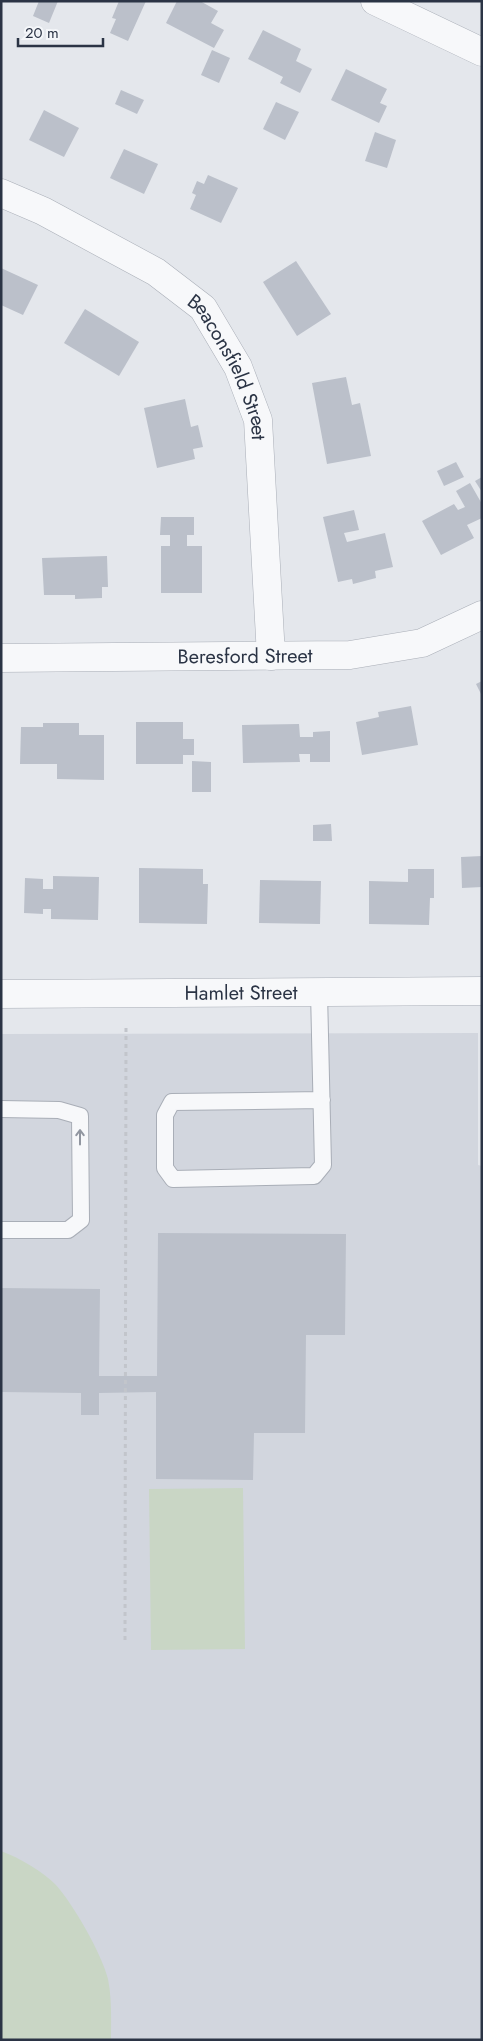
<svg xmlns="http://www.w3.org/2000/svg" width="483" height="2041" font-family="Jost,sans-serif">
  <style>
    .built { fill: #d2d6de }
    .green { fill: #c9d6c5 }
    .building { fill: #bbc0ca }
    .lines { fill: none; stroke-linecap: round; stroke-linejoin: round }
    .service-casing { stroke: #a9aeb7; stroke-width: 18 }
    .minor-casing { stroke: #a9aeb7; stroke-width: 29 }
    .path { stroke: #c2c5cb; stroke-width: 3; stroke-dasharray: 4 4; stroke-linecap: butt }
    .service { stroke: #f7f8fa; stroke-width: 16 }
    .minor { stroke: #f7f8fa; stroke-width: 28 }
    .oneway { stroke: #9196a0 }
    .labels { text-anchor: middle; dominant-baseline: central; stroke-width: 4; stroke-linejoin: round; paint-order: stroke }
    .street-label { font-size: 20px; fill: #2b3445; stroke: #f4f6f9 }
  </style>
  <rect width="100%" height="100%" fill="#e4e7ec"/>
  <path class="built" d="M478 1033V1165L482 1166V2040H1V1034Z"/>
  <g class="green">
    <path d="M243 1488 245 1649 151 1650 149 1489Z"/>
    <path d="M1 1851C20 1858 42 1871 56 1885 73 1904 102 1954 108 1979 112 1999 111 2019 111 2040H1Z"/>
  </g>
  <g class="building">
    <path d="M39 1H58L49 23 33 16Z"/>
    <path d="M119 1H146L128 41 110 33 116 19 112 18Z"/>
    <path d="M177 1H200L218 11 211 23 224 30 214 48 166 23Z"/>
    <path d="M263 30 301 49 296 61 312 69 300 93 280 83 283 77 248 59Z"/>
    <path d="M212 50 230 58 219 83 201 75Z"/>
    <path d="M346 69 387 89 380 103 387 106 379 123 331 100Z"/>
    <path d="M121 90 144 100 137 114 115 104Z"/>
    <path d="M276 102 299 112 285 140 263 129Z"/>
    <path d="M44 110 79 128 64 157 29 140Z"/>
    <path d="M375 132 396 140 387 168 365 161Z"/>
    <path d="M124 149 158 164 144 194 110 178Z"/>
    <path d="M208 175 238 188 221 223 190 209 196 195 192 193 197 181 204 184Z"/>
    <path d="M296 261 331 314 297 336 263 282Z"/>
    <path d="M1 268 38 285 23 315 1 305Z"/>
    <path d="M85 309 139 342 119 376 64 343Z"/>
    <path d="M346 377 352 405 360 403 371 456 327 464 312 383Z"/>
    <path d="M185 399 191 427 198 425 203 447 193 449 195 459 157 468 144 408Z"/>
    <path d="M456 462 464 477 444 486 437 471Z"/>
    <path d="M482 477V492L475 481Z"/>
    <path d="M470 483 482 504V518L467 525 474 538 441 555 422 521 454 504 458 510 465 507 456 491Z"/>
    <path d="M354 510 359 530 344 533 347 542 385 533 393 567 375 571 376 578 353 584 352 579 338 582 323 517Z"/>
    <path d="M161 517H194V535H187V546H202V593H161V546H170V535H160Z"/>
    <path d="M107 556 108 587H102V598L75 599V595H44L42 558Z"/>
    <path d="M482 681V696L476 684Z"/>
    <path d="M411 706 418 745 362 755 356 722 379 717 378 712Z"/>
    <path d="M136 722H183V739H194V755H183V764H136Z"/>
    <path d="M43 723H79V735H104V780L57 779V764H20L21 727H43Z"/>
    <path d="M299 724 300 737H313V732L330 731V762H310V754H299L300 762 243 763 242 725Z"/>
    <path d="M192 761 211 762V792H192Z"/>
    <path d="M331 824 332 841H313V825Z"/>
    <path d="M482 856V887L462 888 461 857Z"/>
    <path d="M139 868 203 869V884H208L207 924 139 923Z"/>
    <path d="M408 869H434V898H430L429 925 369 924V881L408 882Z"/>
    <path d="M53 876 99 877 98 920 51 919V909H43V914L24 913 25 878 43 879V889H53Z"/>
    <path d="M260 880 321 881 320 924 259 923Z"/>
    <path d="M158 1233 346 1234 345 1335H306L305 1433H254L253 1480 156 1479V1392L99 1393V1415H81V1393L1 1392V1288L100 1289 99 1376H157Z"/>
  </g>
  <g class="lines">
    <g class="service-casing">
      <g id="service">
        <path d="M319 992 323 1165 314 1176 173 1179 165 1168V1115L172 1102 322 1100"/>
        <path d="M1 1109 59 1110 80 1116 81 1220 68 1230H1"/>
      </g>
    </g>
    <g class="minor-casing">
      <g id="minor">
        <path d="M375 1 482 52"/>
        <path id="s1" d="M1 193 43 211 156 272 203 308 238 367 258 420 271 656"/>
        <path id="s2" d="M1 658 350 655 422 643 482 615"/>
        <path id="s3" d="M1 994 482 991"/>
      </g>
    </g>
    <path class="path" d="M125 1640 126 1024"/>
    <use href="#service" class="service"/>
    <use href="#minor" class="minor"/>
  </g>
  <defs><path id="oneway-shaft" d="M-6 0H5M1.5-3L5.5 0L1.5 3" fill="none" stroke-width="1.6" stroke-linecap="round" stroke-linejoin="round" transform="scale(1.25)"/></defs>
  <use class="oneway" href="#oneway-shaft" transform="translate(80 1137) rotate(-90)"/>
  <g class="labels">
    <g class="street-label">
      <text stroke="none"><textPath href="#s1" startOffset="298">Beaconsfield Street</textPath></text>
      <text stroke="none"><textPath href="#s2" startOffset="244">Beresford Street</textPath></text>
      <text stroke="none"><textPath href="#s3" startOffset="240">Hamlet Street</textPath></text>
    </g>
  </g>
  <rect width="483" height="2041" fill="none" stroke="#2b3445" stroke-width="5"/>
  <path d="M18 38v8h85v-8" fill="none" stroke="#2b3445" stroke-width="2.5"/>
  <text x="25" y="38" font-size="15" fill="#2b3445" stroke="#f4f6f9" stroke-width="4" paint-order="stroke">20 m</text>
</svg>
